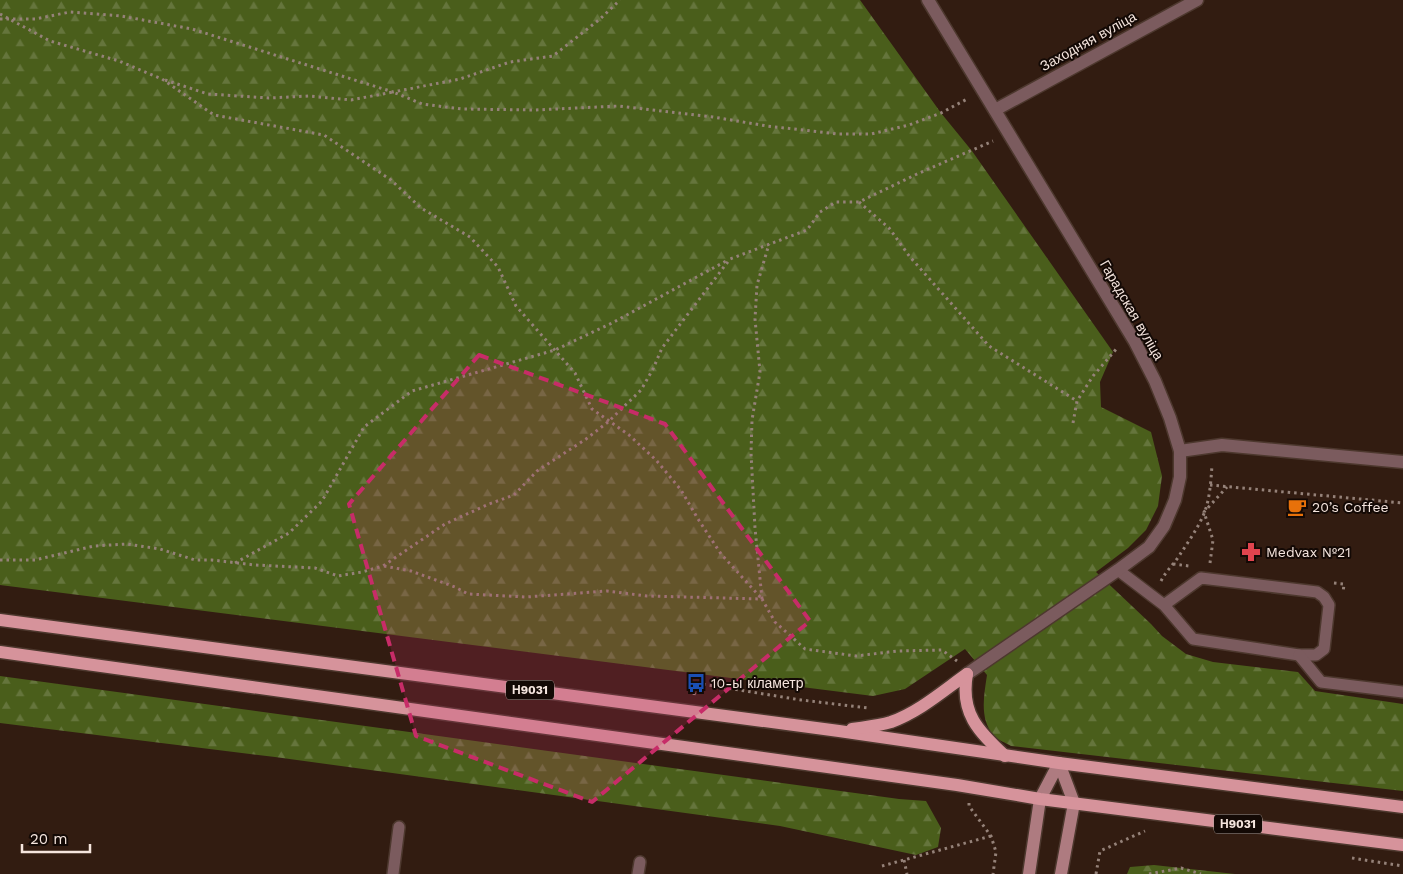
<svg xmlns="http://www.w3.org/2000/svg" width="1403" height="874" font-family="'Work Sans',sans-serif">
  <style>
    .forest { fill: url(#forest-firs) }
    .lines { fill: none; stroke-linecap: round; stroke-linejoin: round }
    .service-casing { stroke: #4d382e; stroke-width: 14 }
    .minor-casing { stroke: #4d382e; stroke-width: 15 }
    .tertiary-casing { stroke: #4d382e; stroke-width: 15 }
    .secondary-casing { stroke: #4d382e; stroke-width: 15 }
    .primary-casing { stroke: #4d382e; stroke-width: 15 }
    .path { stroke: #958279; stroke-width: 3; stroke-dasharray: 2.5 4; stroke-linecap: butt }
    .service { stroke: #7b5b5e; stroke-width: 11 }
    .minor { stroke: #7b5b5e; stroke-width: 12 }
    .tertiary { stroke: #7b5b5e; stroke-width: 12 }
    .secondary { stroke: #ae7b80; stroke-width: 12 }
    .primary { stroke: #d6939b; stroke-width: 12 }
    .marked { fill: #c72c68; fill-opacity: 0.2; stroke: #c72c68; stroke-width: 4; stroke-dasharray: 10 6; stroke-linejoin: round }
    .labels { text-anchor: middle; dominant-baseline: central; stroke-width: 4; stroke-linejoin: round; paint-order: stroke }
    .shield { fill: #130905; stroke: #b1a39d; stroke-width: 1 }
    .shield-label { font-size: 12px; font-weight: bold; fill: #f5e5de }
    .street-label { font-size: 14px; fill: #f5e5de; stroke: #130905 }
    .poi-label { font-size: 14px; fill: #f5e5de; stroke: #130905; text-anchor: start }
  </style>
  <defs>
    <pattern id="forest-firs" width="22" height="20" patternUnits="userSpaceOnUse" patternTransform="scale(1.25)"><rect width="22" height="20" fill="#4a5e1b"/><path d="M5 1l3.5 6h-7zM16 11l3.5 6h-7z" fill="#65753c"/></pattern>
  </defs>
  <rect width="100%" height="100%" fill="#321c11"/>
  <g class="forest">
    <path d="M0 0H860L941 113 972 151 1113 352 1100 382 1101 407 1151 432 1162 476 1158 506 1146 530 1128 548 1096 572 1151 624 1162 636 1186 654 1213 662 1298 672 1315 691 1403 704V791L1011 746C1006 743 998 740 994 736 979 719 984 695 987 675L965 649 905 689 873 696 0 585Z"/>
    <path d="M0 676 899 799 926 801 941 828 938 847 916 855 780 826 275 757 0 723Z"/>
    <path d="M1154 865 1235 874H1127L1130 867Z"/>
  </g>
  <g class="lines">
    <g class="service-casing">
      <g id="service">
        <path d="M1118 570 1164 605 1193 639 1299 655H1316L1324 649 1329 605 1324 597 1317 592 1201 578 1164 605"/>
        <path d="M1299 655 1321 682 1403 692"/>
        <path d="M393 874 399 827"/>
        <path d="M638 874 640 862"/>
      </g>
    </g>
    <g class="minor-casing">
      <path id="minor" d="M995 110 1197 0"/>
    </g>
    <g class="tertiary-casing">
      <g id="tertiary">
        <path d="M928 0 1135 342 1155 381 1170 418 1180 451V477L1175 500 1164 526 1149 547 1118 570 967 674"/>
        <path d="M1180 451 1222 445 1403 462"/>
      </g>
    </g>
    <g class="secondary-casing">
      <g id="secondary">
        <path d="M1059 763 1074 803 1061 874"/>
        <path d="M1029 874 1040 799 1059 763"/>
      </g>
    </g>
    <g class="primary-casing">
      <g id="primary">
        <path d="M0 620 839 731 1059 763 1403 807"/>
        <path d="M0 652 957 785 1040 799 1403 845"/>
        <path d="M967 674C960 713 978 731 1005 756"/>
        <path d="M852 729C865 727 878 726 891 722 919 712 943 691 967 674"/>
      </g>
    </g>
    <g class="path">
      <path d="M0 14 50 41 119 61 162 79 214 115 324 135 391 180 421 208 470 237 498 267 516 306 575 373 592 409 629 435 656 460 681 490 698 519 721 554 762 599"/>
      <path d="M0 19H35L70 12 121 16 192 29 393 92 460 79 510 62 553 56 600 19 620 0"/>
      <path d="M165 80 208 94 269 98 309 96 351 100 393 92 422 104 462 109 535 110 619 106 713 117 767 126 838 134H871L909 125 941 113 969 98"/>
      <path d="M859 202 889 228 910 257 989 346 1077 401"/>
      <path d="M1073 423 1077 401 1093 376 1118 347"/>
      <path d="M1210 485 1403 503"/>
      <path d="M0 560H35L94 546 127 544 160 549 195 560H212L255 565 315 568 338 576 362 572 383 566 445 524 489 504 514 495 537 471 586 439 608 422 641 390 653 369 662 348 730 259 807 230 820 212 836 202H859L917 174 993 141"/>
      <path d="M235 563 289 533 322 501 364 427 412 391 555 350 612 323 728 260"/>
      <path d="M1210 563 1213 540 1204 512 1227 487"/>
      <path d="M1173 564 1189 566"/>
      <path d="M384 566 411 571 455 587 468 594 526 597 607 591 647 596 762 599 775 622 805 649 856 656 898 651 942 650 957 661"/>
      <path d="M1161 581C1166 571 1173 565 1179 556 1188 542 1199 527 1205 511 1210 497 1211 480 1212 465"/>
      <path d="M1334 583 1344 584 1343 593"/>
      <path d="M762 599 755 528 751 453 752 420 760 372 755 319 757 285 769 244"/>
      <path d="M694 695 696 683 801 700 869 708"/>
      <path d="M969 803V806L991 836 996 852 993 874"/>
      <path d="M1352 858 1403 866"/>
      <path d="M904 860 907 874"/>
      <path d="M882 866 991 836"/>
      <path d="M1096 874 1100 851 1145 831"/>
      <path d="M1149 874 1181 868 1201 874"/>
    </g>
    <use href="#service" class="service"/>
    <use href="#minor" class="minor"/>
    <use href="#tertiary" class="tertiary"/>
    <use href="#secondary" class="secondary"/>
    <use href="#primary" class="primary"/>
  </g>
  <path class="marked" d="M479 355 665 424 810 621 592 802 416 736 349 504Z"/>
  <defs>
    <g id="cafe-bare" transform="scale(1.5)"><path d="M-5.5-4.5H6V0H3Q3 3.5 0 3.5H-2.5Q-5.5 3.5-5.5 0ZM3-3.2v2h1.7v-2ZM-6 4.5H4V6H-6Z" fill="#e8710a" stroke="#130905" stroke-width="2.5" paint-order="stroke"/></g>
    <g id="pharmacy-bare" transform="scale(1.5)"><path d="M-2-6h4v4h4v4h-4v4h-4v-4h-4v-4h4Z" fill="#e0444e" stroke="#130905" stroke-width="2.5" paint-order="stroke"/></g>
    <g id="bus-bare" transform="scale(1.5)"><path d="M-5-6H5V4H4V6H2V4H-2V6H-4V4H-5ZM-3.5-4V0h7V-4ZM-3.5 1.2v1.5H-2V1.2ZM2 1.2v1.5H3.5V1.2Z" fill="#1a4fb4" stroke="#130905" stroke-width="2.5" paint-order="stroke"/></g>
  </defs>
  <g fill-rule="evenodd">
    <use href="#cafe-bare" x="1297" y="507"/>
    <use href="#pharmacy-bare" x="1251" y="552"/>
    <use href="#bus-bare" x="696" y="683"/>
  </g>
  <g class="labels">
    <g class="shield">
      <rect x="506" y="680.5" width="48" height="19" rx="4"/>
      <rect x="1214" y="814.5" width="48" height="19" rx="4"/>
    </g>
    <g class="shield-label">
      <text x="530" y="690">Н9031</text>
      <text x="1238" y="824">Н9031</text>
    </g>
    <g class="street-label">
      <text transform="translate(1088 41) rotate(-29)">Заходняя вуліца</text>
      <text transform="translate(1132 310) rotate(60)">Гарадская вуліца</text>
    </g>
    <g class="poi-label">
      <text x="1312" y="507">20’s Coffee</text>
      <text x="1266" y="552">Medvax №21</text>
      <text x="711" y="683">10-ы кіламетр</text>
    </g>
  </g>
  <path d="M22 844v8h68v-8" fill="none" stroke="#f5e5de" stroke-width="2.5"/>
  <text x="30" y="844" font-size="15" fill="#f5e5de" stroke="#130905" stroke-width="4" paint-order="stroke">20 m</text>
</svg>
